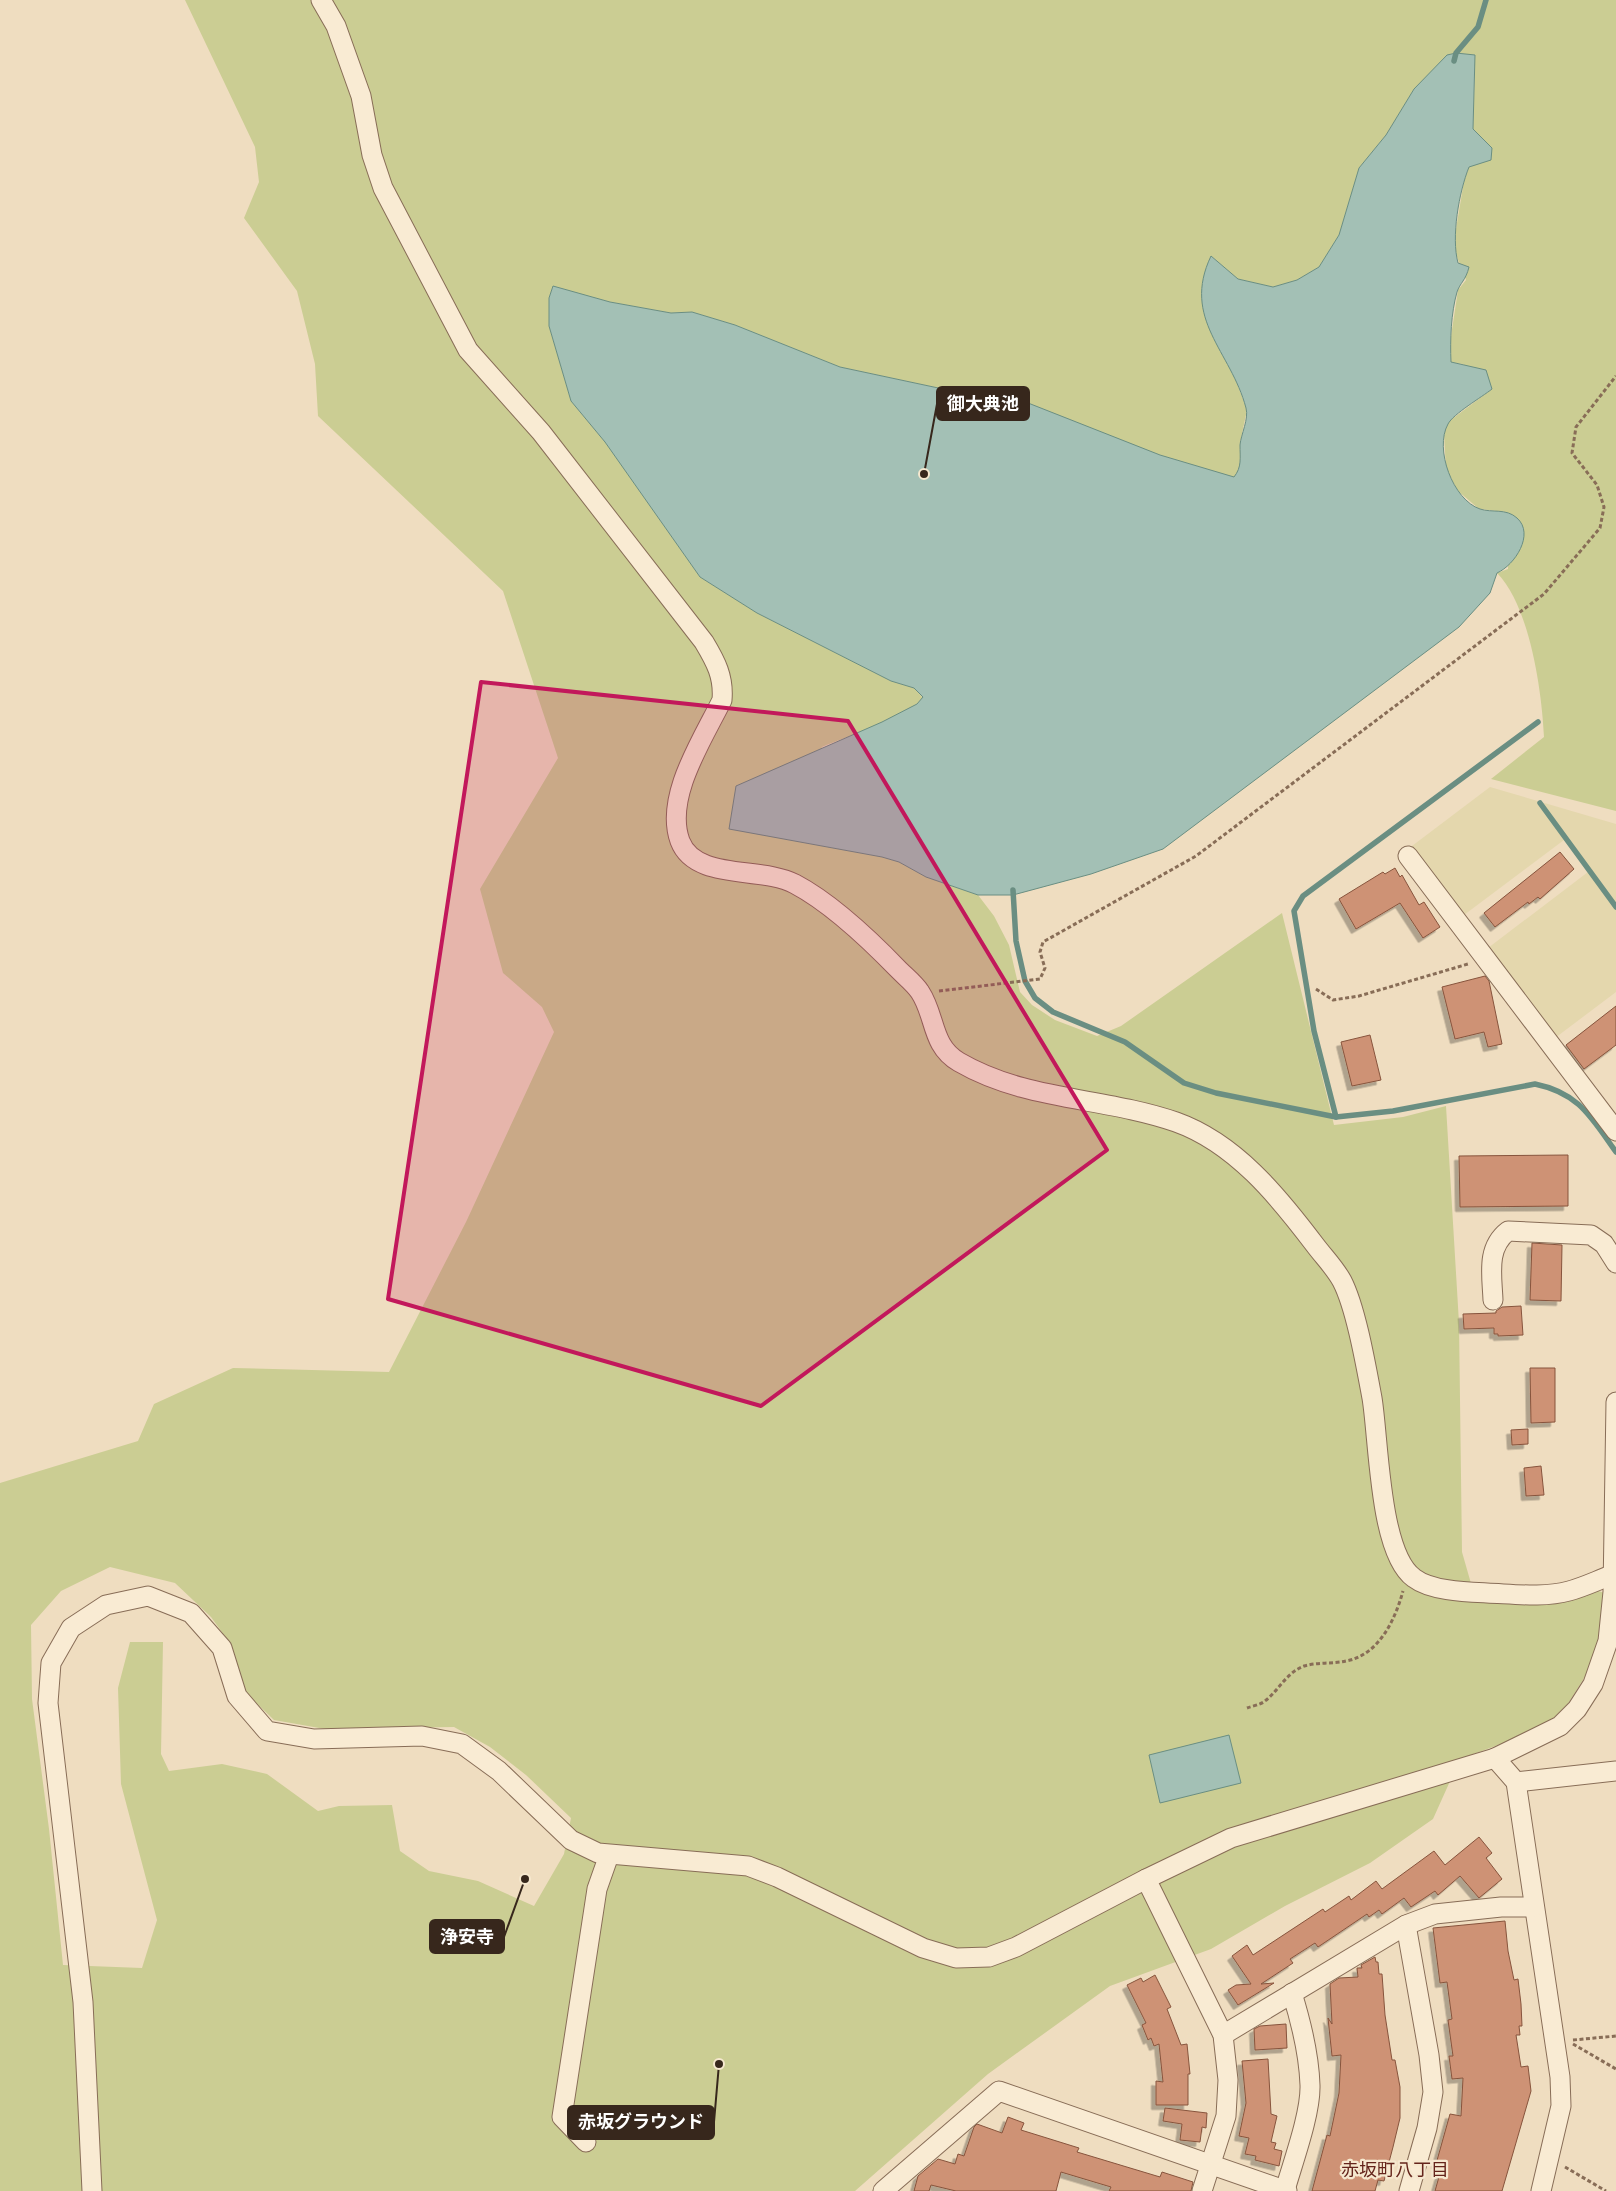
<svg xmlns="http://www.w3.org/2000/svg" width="1616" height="2191" font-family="'PT Serif','Noto Sans JP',serif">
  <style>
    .farmland { fill: #e4d7ad }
    .green { fill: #cbcd93; fill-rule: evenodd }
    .water { fill: #a3c0b5; stroke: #6a8e82 }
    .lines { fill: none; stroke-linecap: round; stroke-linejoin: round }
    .stream { stroke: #6a8e82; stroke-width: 5.5 }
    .building { fill: #ce9274; stroke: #87543d; filter: url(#shadow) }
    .minor-casing { stroke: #886d57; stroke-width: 21 }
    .path { stroke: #886d57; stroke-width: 3; stroke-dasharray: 4 2.5; stroke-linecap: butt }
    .minor { stroke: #f9ebd3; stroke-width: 19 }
    .marked { fill: #c2185b; fill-opacity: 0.2; stroke: #c2185b; stroke-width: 4; stroke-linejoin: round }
    .labels { text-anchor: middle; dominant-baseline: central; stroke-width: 4.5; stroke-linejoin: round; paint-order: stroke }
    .neighbourhood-label { font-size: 18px; fill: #64241b; stroke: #f6e8cf }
    .leader { fill: none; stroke: #37271c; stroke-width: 2 }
    .callout-dot { fill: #37271c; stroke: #f6e8cf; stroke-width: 2 }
    .callout { fill: #37271c; stroke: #37271c; stroke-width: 2 }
    .callout-label { font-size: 18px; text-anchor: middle; font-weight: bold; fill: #fff }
  </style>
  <defs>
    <filter id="shadow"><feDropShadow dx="-4.5" dy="4.5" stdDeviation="0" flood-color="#0004"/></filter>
  </defs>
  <rect width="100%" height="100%" fill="#efddc0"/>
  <path class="farmland" d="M1490 787 1616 824V992L1555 1038 1488 948 1588 872 1564 840 1460 918 1408 849Z"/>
  <path class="green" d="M185 0H1616V811L1491 779 1544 737C1542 692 1530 606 1497 573L1508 569 1506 512 1479 509 1458 491 1446 469 1444 434 1448 422 1492 389 1463 364 1451 363 1450 343 1458 290 1466 280 1453 247 1464 181 1469 167 1492 148 1473 129 1475 66 1414 89 1386 135 1359 168 1339 235 1319 267 1297 280 1273 287 1238 279 1211 256 1237 383 1247 410 1240 443V469L1234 478 1160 455 978 391 943 389 840 367 735 325 692 312 671 313 610 302 553 287 549 298V326L571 401 605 442 700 577 757 613 891 681 914 688 923 698C905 718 848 736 822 747L786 839 882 857 899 862 926 877 978 895 994 916 1009 945 1020 992 1032 1005 1055 1020 1097 1036 1121 1026 1282 913 1334 1125 1403 1117 1446 1106 1459 1323 1462 1552 1476 1601 1596 1590 1607 1594 1596 1659 1559 1718 1531 1733 1460 1759 1433 1819 1370 1863 1285 1906 1211 1949 1110 1986 988 2074 855 2191H0V1483L138 1441 154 1404 233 1368 389 1372 466 1222 554 1032 542 1007 503 973 480 889 558 758 503 591 318 416 315 364 297 291 244 218 259 182 255 147ZM110 1567 175 1583 211 1617 224 1635 236 1671 248 1695 274 1720 325 1729 454 1727 490 1747 526 1775 571 1818 564 1854 534 1906 478 1881 429 1871 400 1851 392 1805 339 1806 318 1811 267 1774 222 1764 169 1771 161 1754 163 1642H130L118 1688 121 1784 157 1920 142 1968 63 1965 49 1829 32 1699 31 1625 61 1591Z"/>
  <g class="water">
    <path d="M1456 53 1475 55 1473 129 1492 148 1491 160 1469 167C1459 192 1451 237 1458 263L1469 267C1466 280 1460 283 1457 292 1451 313 1450 340 1451 362L1486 370 1492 389C1482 397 1453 414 1448 424 1434 449 1453 500 1480 509 1492 513 1506 508 1517 518 1535 534 1515 565 1497 573L1490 593 1459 627 1163 849 1091 874 1013 895H978L926 877 899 862 882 857 729 829 736 786 882 722 917 704 923 697 914 688 891 681 757 613 700 577 605 442 571 401 549 326V298L553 286 610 302 671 313 692 312 735 325 840 367 943 389 978 391 1023 401 1160 455 1234 477C1242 467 1240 458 1240 445 1241 434 1249 419 1246 408 1231 351 1181 319 1211 256L1238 279 1273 287 1297 280 1319 267 1339 235 1359 168 1386 135 1414 89 1447 55Z"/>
    <path d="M1229 1735 1241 1783 1160 1803 1149 1755Z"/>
  </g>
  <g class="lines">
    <g class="stream">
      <path d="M1454 61 1456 53 1478 27 1486 0"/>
      <path d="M1540 803 1616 907"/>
      <path d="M1013 890 1016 941 1025 981 1035 998 1053 1012 1125 1042 1184 1083 1216 1093 1336 1117 1393 1111 1535 1084C1579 1093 1591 1117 1616 1152"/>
      <path d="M1336 1117 1314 1031 1294 911 1303 896 1538 722"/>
    </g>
  </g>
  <g class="building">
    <path d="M1560 852 1574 869 1540 899 1538 897 1529 904 1528 902 1495 927 1484 913Z"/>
    <path d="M1395 868 1400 877 1402 875 1419 905 1424 902 1440 927 1423 938 1400 903 1356 929 1339 899 1383 872 1385 874Z"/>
    <path d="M1485 976 1489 981 1502 1044 1488 1047 1484 1032 1455 1039 1442 987Z"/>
    <path d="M1616 1006V1045L1584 1069 1566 1045Z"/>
    <path d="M1370 1035 1381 1080 1352 1086 1341 1042Z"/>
    <path d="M1568 1155V1206L1460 1207 1459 1156Z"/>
    <path d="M1532 1243 1562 1245 1561 1301 1530 1300Z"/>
    <path d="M1521 1306 1523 1335 1498 1336V1334H1494V1328L1464 1329 1463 1314 1496 1313V1311L1502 1307Z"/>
    <path d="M1530 1368H1555V1422L1531 1423Z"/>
    <path d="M1528 1429V1444L1512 1445 1511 1430Z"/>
    <path d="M1541 1466 1544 1495 1526 1496 1524 1468Z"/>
    <path d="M1479 1837 1492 1853 1486 1858 1502 1879 1479 1898 1460 1876 1438 1895 1435 1891 1411 1907 1404 1898 1382 1914 1379 1910 1369 1917 1367 1914 1318 1947 1315 1943 1290 1959 1293 1963 1261 1984 1274 1983 1238 2005 1228 1990 1236 1985 1251 1984 1232 1956 1247 1945 1253 1955 1323 1909 1325 1912 1349 1896 1351 1900 1376 1881 1382 1889 1434 1851 1445 1865Z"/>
    <path d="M1505 1921 1508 1951 1514 1980 1518 1979 1521 2004 1522 2026H1519L1520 2035H1516L1521 2067 1528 2066 1531 2091 1502 2191H1435L1442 2166 1436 2164 1450 2114 1461 2116 1463 2078 1452 2079 1449 2056H1453L1448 2020 1452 2019 1447 1982 1440 1983 1433 1928Z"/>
    <path d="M1375 1957 1376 1962H1378L1379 1974H1382L1385 2015 1392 2060H1395L1400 2087V2118L1393 2147 1384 2181 1378 2180 1375 2191H1312L1327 2135 1330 2136 1339 2093 1341 2055 1332 2056 1328 2018 1332 2024 1330 1984 1339 1978 1358 1977 1357 1968H1362L1361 1965Z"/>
    <path d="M1155 1975 1171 2007 1167 2009 1181 2045 1187 2044 1190 2074H1188V2105H1156V2081L1163 2082 1159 2044 1154 2046 1151 2038 1148 2040 1142 2025 1146 2023 1127 1985 1141 1978 1143 1982Z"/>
    <path d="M1286 2024 1287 2048 1255 2050 1254 2029 1260 2026Z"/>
    <path d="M1268 2059 1271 2114 1277 2116 1271 2142 1276 2143 1274 2149 1282 2151 1279 2166 1255 2160 1256 2156 1245 2154 1249 2138 1239 2136 1246 2103 1242 2061Z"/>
    <path d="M1165 2108 1207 2113 1206 2128 1202 2127 1200 2142 1180 2140 1182 2124 1163 2121Z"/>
    <path d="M1008 2117 1024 2123 1021 2130 1079 2148 1077 2152 1160 2177 1162 2172 1193 2182 1191 2191H1109L1111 2187 1061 2172 1056 2191H956L931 2185 929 2191H914L918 2176 938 2159 955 2164 958 2154 964 2156 974 2127 977 2124 1002 2133Z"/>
  </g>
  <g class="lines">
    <g class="minor-casing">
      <g id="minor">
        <path d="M321 0 336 26 361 96 372 155 383 188 468 350 541 432 704 642C716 662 724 677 722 700 703 739 664 797 680 841 695 881 761 866 795 884 831 903 870 940 899 970 906 977 915 984 920 992 936 1016 931 1046 959 1062 1026 1101 1104 1097 1176 1122 1235 1143 1278 1196 1315 1245 1324 1257 1335 1268 1342 1281 1356 1308 1366 1366 1372 1398 1379 1440 1379 1553 1414 1578 1431 1591 1466 1592 1487 1593 1513 1594 1544 1598 1569 1591 1584 1587 1598 1580 1612 1575"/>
        <path d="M1408 856 1616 1131"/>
        <path d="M1493 1300C1492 1275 1486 1248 1508 1231L1591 1235 1604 1244 1616 1263"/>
        <path d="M1495 1758 1516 1782 1560 2077 1561 2106 1541 2191"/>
        <path d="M1516 1782 1616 1771"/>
        <path d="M1146 1879 1223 2035 1228 2080 1226 2116 1202 2191"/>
        <path d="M1406 1925 1429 2055 1433 2092 1427 2128 1409 2191"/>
        <path d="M1223 2035 1406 1925 1435 1914 1501 1907H1534"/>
        <path d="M586 2142 562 2117 597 1889 609 1855"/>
        <path d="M1285 2190C1293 2162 1311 2113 1310 2085 1309 2055 1301 2022 1292 1993"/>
        <path d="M92 2191 83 2002 48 1703 51 1663 71 1628 106 1605 148 1596 191 1613 222 1648 237 1696 267 1731 314 1739 422 1736 462 1744 499 1771 571 1840 598 1853 748 1866 777 1877 923 1948 956 1958 989 1957 1016 1947 1146 1879 1231 1838 1495 1758 1560 1726 1577 1709 1593 1684 1608 1641 1613 1592 1616 1402"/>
        <path d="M883 2191 999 2091 1287 2191"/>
      </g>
    </g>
    <g class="path">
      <path d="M1316 989 1333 1000 1359 996 1468 964"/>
      <path d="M939 991 1040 979 1045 968 1040 952 1043 942 1196 856 1544 594 1600 528 1604 507 1597 485 1572 453 1576 427 1616 376"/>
      <path d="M1247 1708C1252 1706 1260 1705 1265 1701 1279 1690 1286 1673 1304 1666 1317 1662 1333 1664 1346 1661 1379 1655 1395 1620 1403 1591"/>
      <path d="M1573 2040 1616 2036"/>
      <path d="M1573 2044 1616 2069"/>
      <path d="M1565 2167 1606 2191"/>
    </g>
    <use href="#minor" class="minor"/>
  </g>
  <path class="marked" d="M481 682 848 721 1107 1150 761 1406 388 1299Z"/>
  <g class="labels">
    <g class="neighbourhood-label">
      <text x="1395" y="2169">赤坂町八丁目</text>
    </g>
  </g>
  <path class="leader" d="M924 474L937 404M525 1879L504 1937M719 2064L714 2122"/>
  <g class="callout-dot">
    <circle cx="924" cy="474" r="5"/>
    <circle cx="525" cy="1879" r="5"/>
    <circle cx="719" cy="2064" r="5"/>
  </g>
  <g class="callout">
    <rect x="937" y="387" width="92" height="33" rx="5"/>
    <rect x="430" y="1920" width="74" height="33" rx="5"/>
    <rect x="568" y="2106" width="146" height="33" rx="5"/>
  </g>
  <g class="callout-label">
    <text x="983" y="410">御大典池</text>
    <text x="467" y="1943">浄安寺</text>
    <text x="641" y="2128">赤坂グラウンド</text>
  </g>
</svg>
